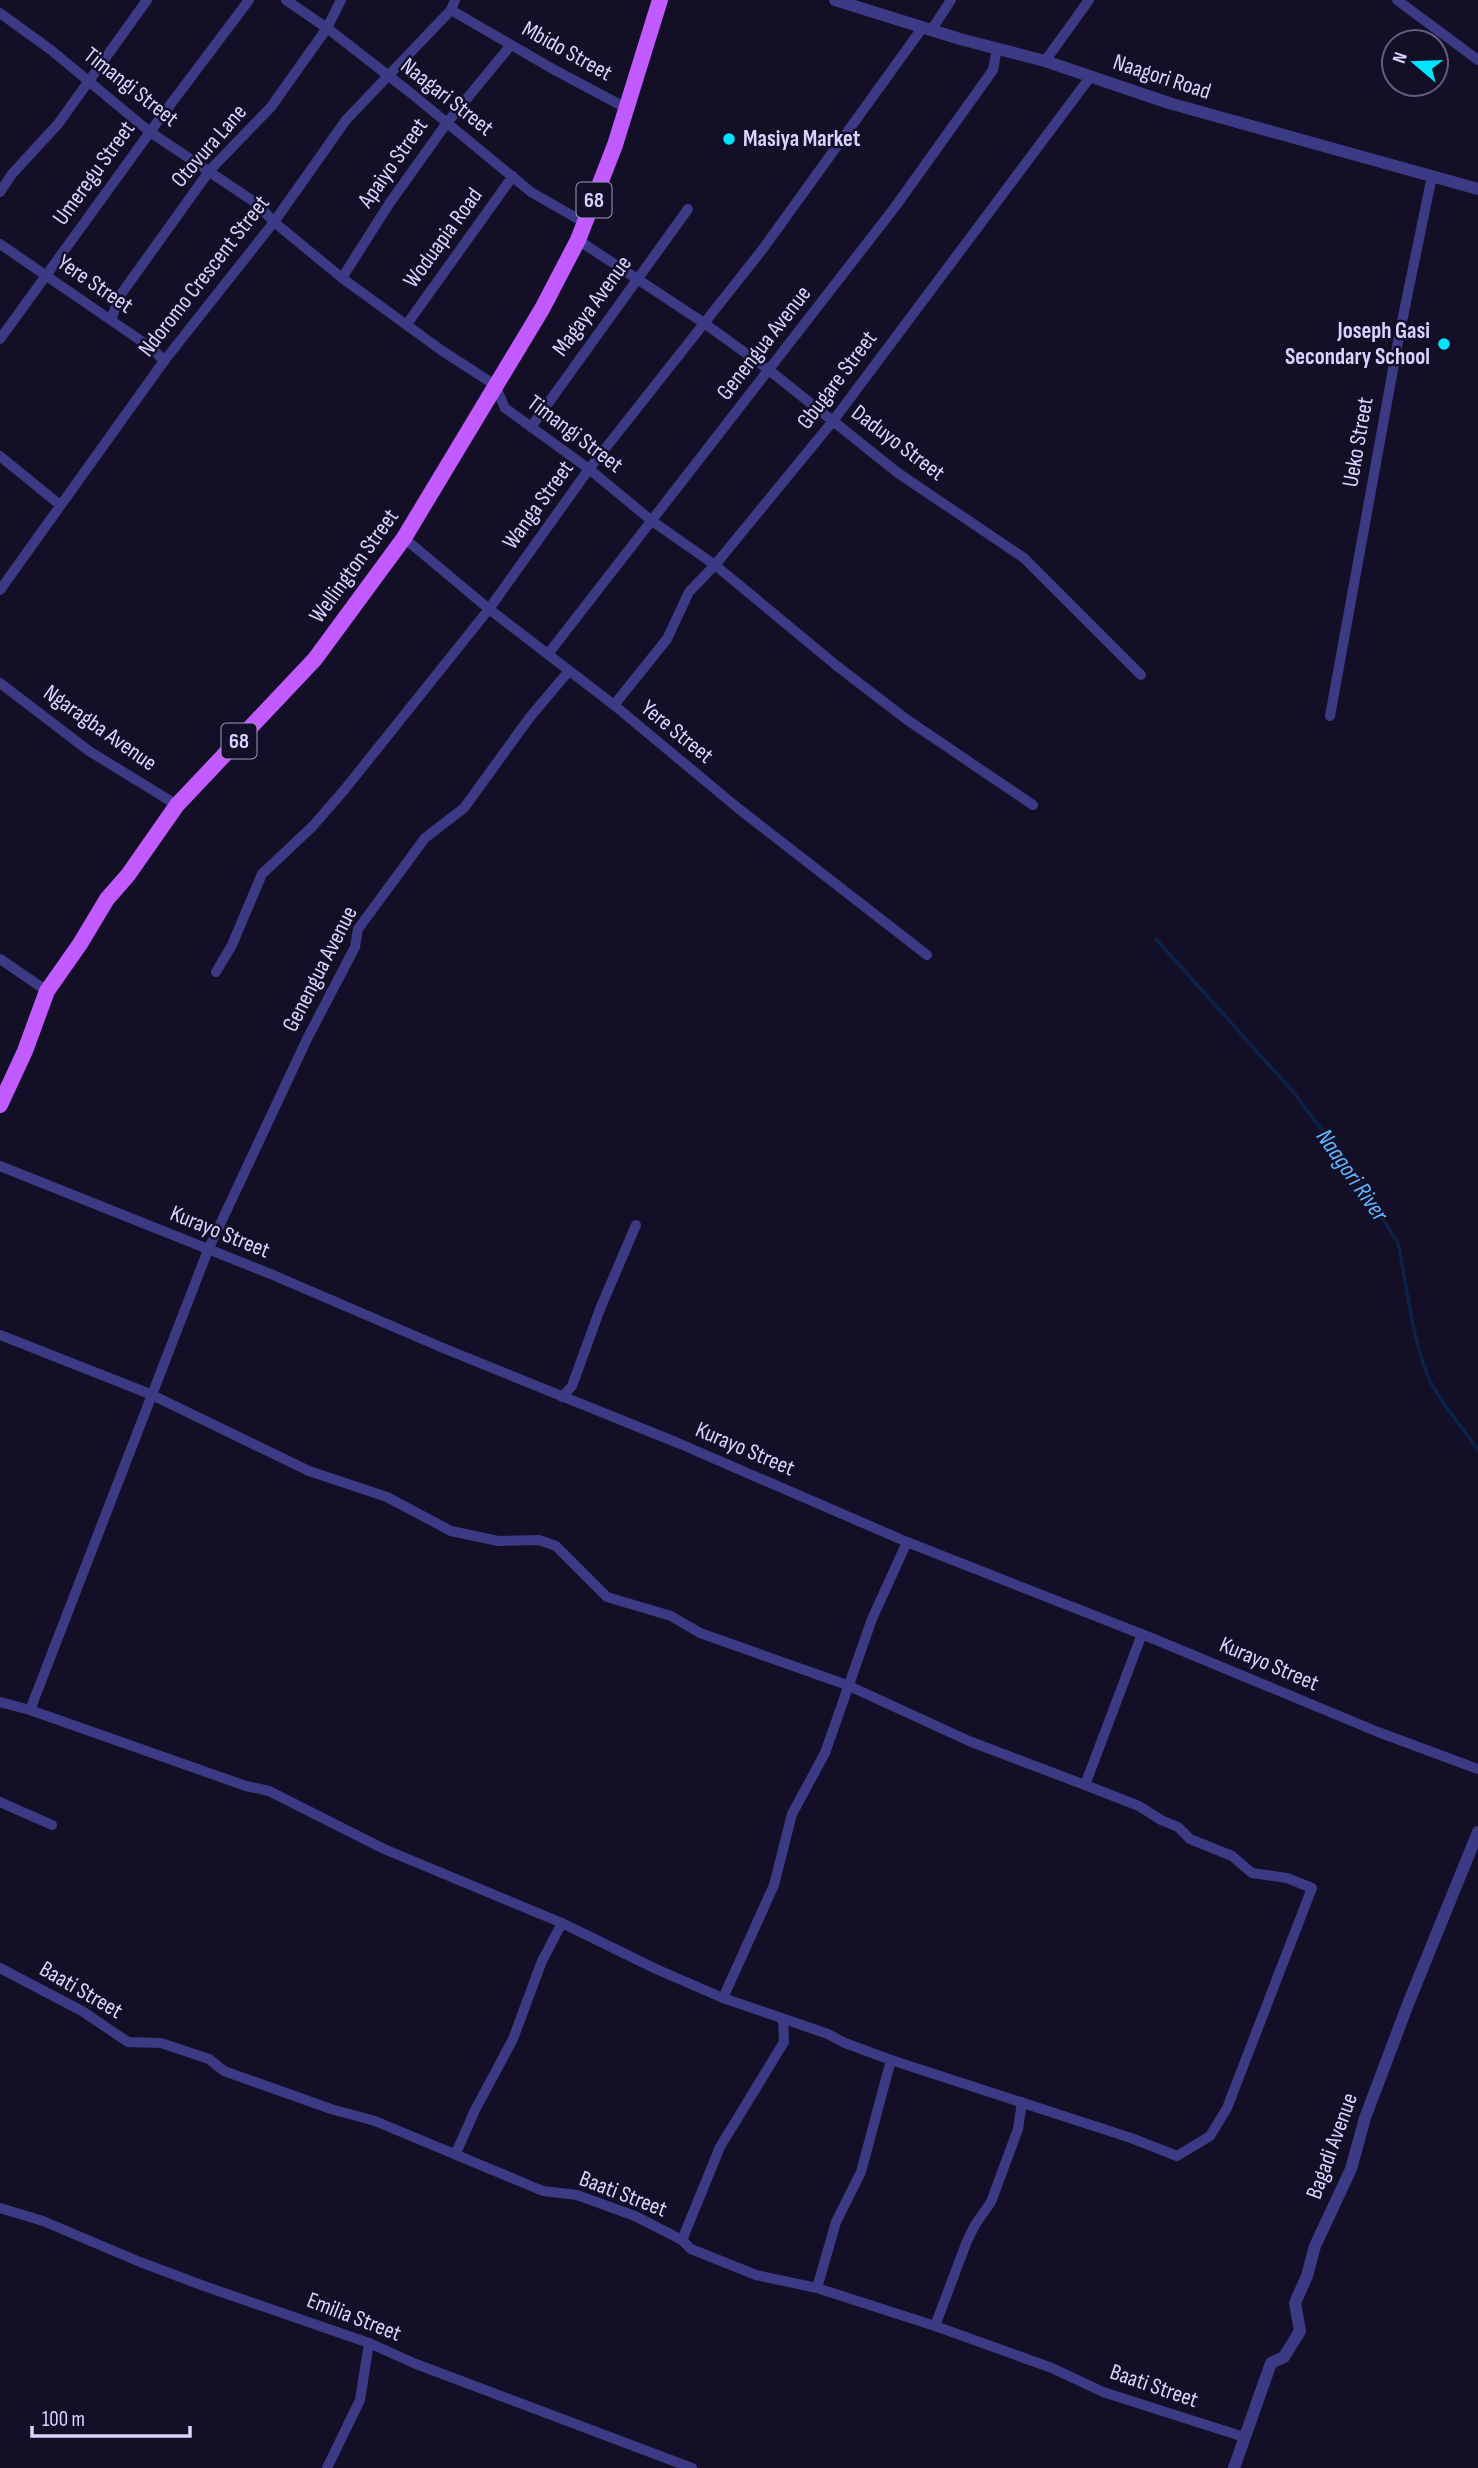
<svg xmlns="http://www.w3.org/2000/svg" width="1478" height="2468" font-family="'Sofia Sans Condensed',sans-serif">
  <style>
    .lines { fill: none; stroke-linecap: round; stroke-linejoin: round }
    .stream { stroke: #0c2248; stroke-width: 3.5 }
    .minor { stroke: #3d3a85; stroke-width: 10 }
    .tertiary { stroke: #3d3a85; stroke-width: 12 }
    .primary { stroke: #c25bff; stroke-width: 16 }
    .poi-dot { fill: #00e5ff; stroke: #130f26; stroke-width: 2.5 }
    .labels { text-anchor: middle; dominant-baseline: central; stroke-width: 5; stroke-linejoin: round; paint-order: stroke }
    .shield { fill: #130f26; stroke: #9e99be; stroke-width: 2 }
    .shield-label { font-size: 21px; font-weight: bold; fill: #d9d4ff }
    .street-label { font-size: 23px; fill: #d9d4ff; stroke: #130f26 }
    .poi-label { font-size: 23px; font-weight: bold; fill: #d9d4ff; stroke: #130f26; text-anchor: start }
    .water-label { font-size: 24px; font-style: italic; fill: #62b6ff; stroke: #130f26 }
  </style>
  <rect width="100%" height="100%" fill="#130f26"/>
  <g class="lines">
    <path class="stream" d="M1156 939 1295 1094 1357 1177 1398 1243C1407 1285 1411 1333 1427 1374 1439 1402 1461 1425 1478 1450"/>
    <g class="minor">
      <path d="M286 0 327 28 412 94 531 192 585 223"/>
      <path d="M1397 0 1478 60"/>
      <path d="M451 10 551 68 626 108"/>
      <path d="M0 13 51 50 150 132 256 203 274 222 342 278 441 350 495 385 505 408 589 469 652 521 715 565 837 666 906 719 1033 805"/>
      <path d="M932 29 951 0"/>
      <path d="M1045 61 1089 0"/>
      <path d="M0 192 12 174 58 124 147 0"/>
      <path d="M578 240 704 323 769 370 898 473 1024 558 1141 675"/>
      <path d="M0 244 134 336 153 349 164 361"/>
      <path d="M342 278 389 204 446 124 511 45"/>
      <path d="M111 320 119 297 210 170 271 107 327 28 341 0"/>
      <path d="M407 324 513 176"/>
      <path d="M0 339 158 121 249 0"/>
      <path d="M531 427 688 209"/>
      <path d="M0 456 60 505"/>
      <path d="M404 538 489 609 614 705 739 809 927 955"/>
      <path d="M0 590 164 361 274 222 346 120 451 10 455 0"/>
      <path d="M548 654 895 207 993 70 997 48"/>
      <path d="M0 683 89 751 177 805"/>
      <path d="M614 705 667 639 689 592 715 565 833 421 1091 76"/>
      <path d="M1330 716 1400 331 1432 176"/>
      <path d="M0 959 47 991"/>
      <path d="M216 972 232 945 262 874 313 826 345 789 489 609 589 469 762 250 923 27"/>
      <path d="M0 1166 273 1275 443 1348 678 1443 907 1542 1154 1639 1378 1732 1478 1769"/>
      <path d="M0 1335 150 1394 309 1471 387 1497 451 1531 498 1541 539 1540 556 1546 607 1597 671 1616 700 1633 847 1685 969 1741 1085 1785 1142 1634"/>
      <path d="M562 1397 572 1386 600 1309 636 1225"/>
      <path d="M0 1702 30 1710 246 1786 269 1791 384 1849 562 1923 656 1969 723 1998 828 2034 845 2043 891 2060 1131 2138 1177 2156 1210 2136 1227 2108 1312 1888 1287 1878 1252 1873 1232 1856 1190 1839 1178 1827 1161 1820 1139 1806 1085 1785"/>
      <path d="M30 1710 208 1250 307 1039 355 947 358 929 425 838 464 808 530 717 568 672"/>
      <path d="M0 1802 52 1825"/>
      <path d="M0 1968 82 2011 128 2042 161 2043 209 2059 224 2071 331 2109 375 2121 543 2191 577 2195 635 2216 682 2240 691 2249 756 2275 817 2288 935 2326 1052 2368 1103 2392 1244 2437"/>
      <path d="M723 1998 774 1885 792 1814 825 1753 872 1619 907 1542"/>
      <path d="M456 2153 475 2110 513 2039 542 1961 562 1923"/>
      <path d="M0 2208 43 2221 140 2262 204 2286 369 2343 416 2364 692 2468"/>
      <path d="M682 2240 720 2147 784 2042 783 2020"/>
      <path d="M817 2288 836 2222 861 2172 891 2060"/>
      <path d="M935 2326 967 2241 975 2225 991 2202 1018 2129 1022 2102"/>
      <path d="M327 2468 360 2400 369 2343"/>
    </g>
    <g class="tertiary">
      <path d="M835 0 960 39 1045 61 1169 103 1478 189"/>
      <path d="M1234 2468 1271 2363 1284 2357 1300 2331 1295 2303 1307 2276 1315 2246 1351 2169 1365 2118 1408 2004 1478 1832"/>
    </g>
    <path class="primary" d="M0 1105 25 1051 47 991 80 944 107 899 128 875 177 805 315 659 404 538 542 309 578 240 615 145 660 0"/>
  </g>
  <g class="poi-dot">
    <circle cx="729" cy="139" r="7"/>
    <circle cx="1444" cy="344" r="7"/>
  </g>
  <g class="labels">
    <g class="shield">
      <rect x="576.5" y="182.5" width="35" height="35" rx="5"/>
      <rect x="221.5" y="723.5" width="35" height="35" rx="5"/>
    </g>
    <g class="shield-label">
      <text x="594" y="200">68</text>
      <text x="239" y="741">68</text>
    </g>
    <g class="street-label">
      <text transform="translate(567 51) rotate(29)">Mbido Street</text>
      <text transform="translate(1162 77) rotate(18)">Naagori Road</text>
      <text transform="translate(131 87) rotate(38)">Timangi Street</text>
      <text transform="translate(447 97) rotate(38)">Naagari Street</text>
      <text transform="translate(209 146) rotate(-49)">Otovura Lane</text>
      <text transform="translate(393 163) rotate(-55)">Apaiyo Street</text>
      <text transform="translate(94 173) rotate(-54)">Umeregu Street</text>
      <text transform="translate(443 238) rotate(-54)">Woduapia Road</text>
      <text transform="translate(204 276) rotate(-52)">Ndoromo Crescent Street</text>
      <text transform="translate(95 284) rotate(34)">Yere Street</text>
      <text transform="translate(592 306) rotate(-54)">Magaya Avenue</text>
      <text transform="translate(764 343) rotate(-52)">Genengua Avenue</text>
      <text transform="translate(837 380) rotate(-53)">Gbugare Street</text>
      <text transform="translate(575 434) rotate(37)">Timangi Street</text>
      <text transform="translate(1358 442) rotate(-80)">Ueko Street</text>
      <text transform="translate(898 443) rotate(37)">Daduyo Street</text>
      <text transform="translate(538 505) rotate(-54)">Wanga Street</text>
      <text transform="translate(354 566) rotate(-54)">Wellington Street</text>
      <text transform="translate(100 728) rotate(35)">Ngaragba Avenue</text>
      <text transform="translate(677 732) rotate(39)">Yere Street</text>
      <text transform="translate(320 969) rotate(-63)">Genengua Avenue</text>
      <text transform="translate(220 1232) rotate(22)">Kurayo Street</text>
      <text transform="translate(745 1449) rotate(23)">Kurayo Street</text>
      <text transform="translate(1269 1664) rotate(23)">Kurayo Street</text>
      <text transform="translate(81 1990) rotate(30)">Baati Street</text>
      <text transform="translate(1332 2146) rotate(-70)">Bagadi Avenue</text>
      <text transform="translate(623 2194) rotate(21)">Baati Street</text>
      <text transform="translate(354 2317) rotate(21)">Emilia Street</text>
      <text transform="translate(1154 2386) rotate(19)">Baati Street</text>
    </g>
    <g class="poi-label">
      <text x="743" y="139">Masiya Market</text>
      <text x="1430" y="331" text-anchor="end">Joseph Gasi<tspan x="1430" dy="26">Secondary School</tspan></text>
    </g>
    <g class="water-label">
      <text transform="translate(1352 1175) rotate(55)">Naagori River</text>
    </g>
  </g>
  <g transform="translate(1415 63) rotate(289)"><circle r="33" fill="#130f26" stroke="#625e7d" stroke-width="2"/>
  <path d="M0-5L12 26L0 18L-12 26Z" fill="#00e5ff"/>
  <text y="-10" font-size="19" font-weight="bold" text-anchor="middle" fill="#d9d4ff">N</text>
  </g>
  <path d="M32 2426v10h158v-10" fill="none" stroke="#d9d4ff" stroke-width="3.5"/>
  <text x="42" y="2426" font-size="21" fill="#d9d4ff" stroke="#130f26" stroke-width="5" paint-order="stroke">100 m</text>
</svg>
